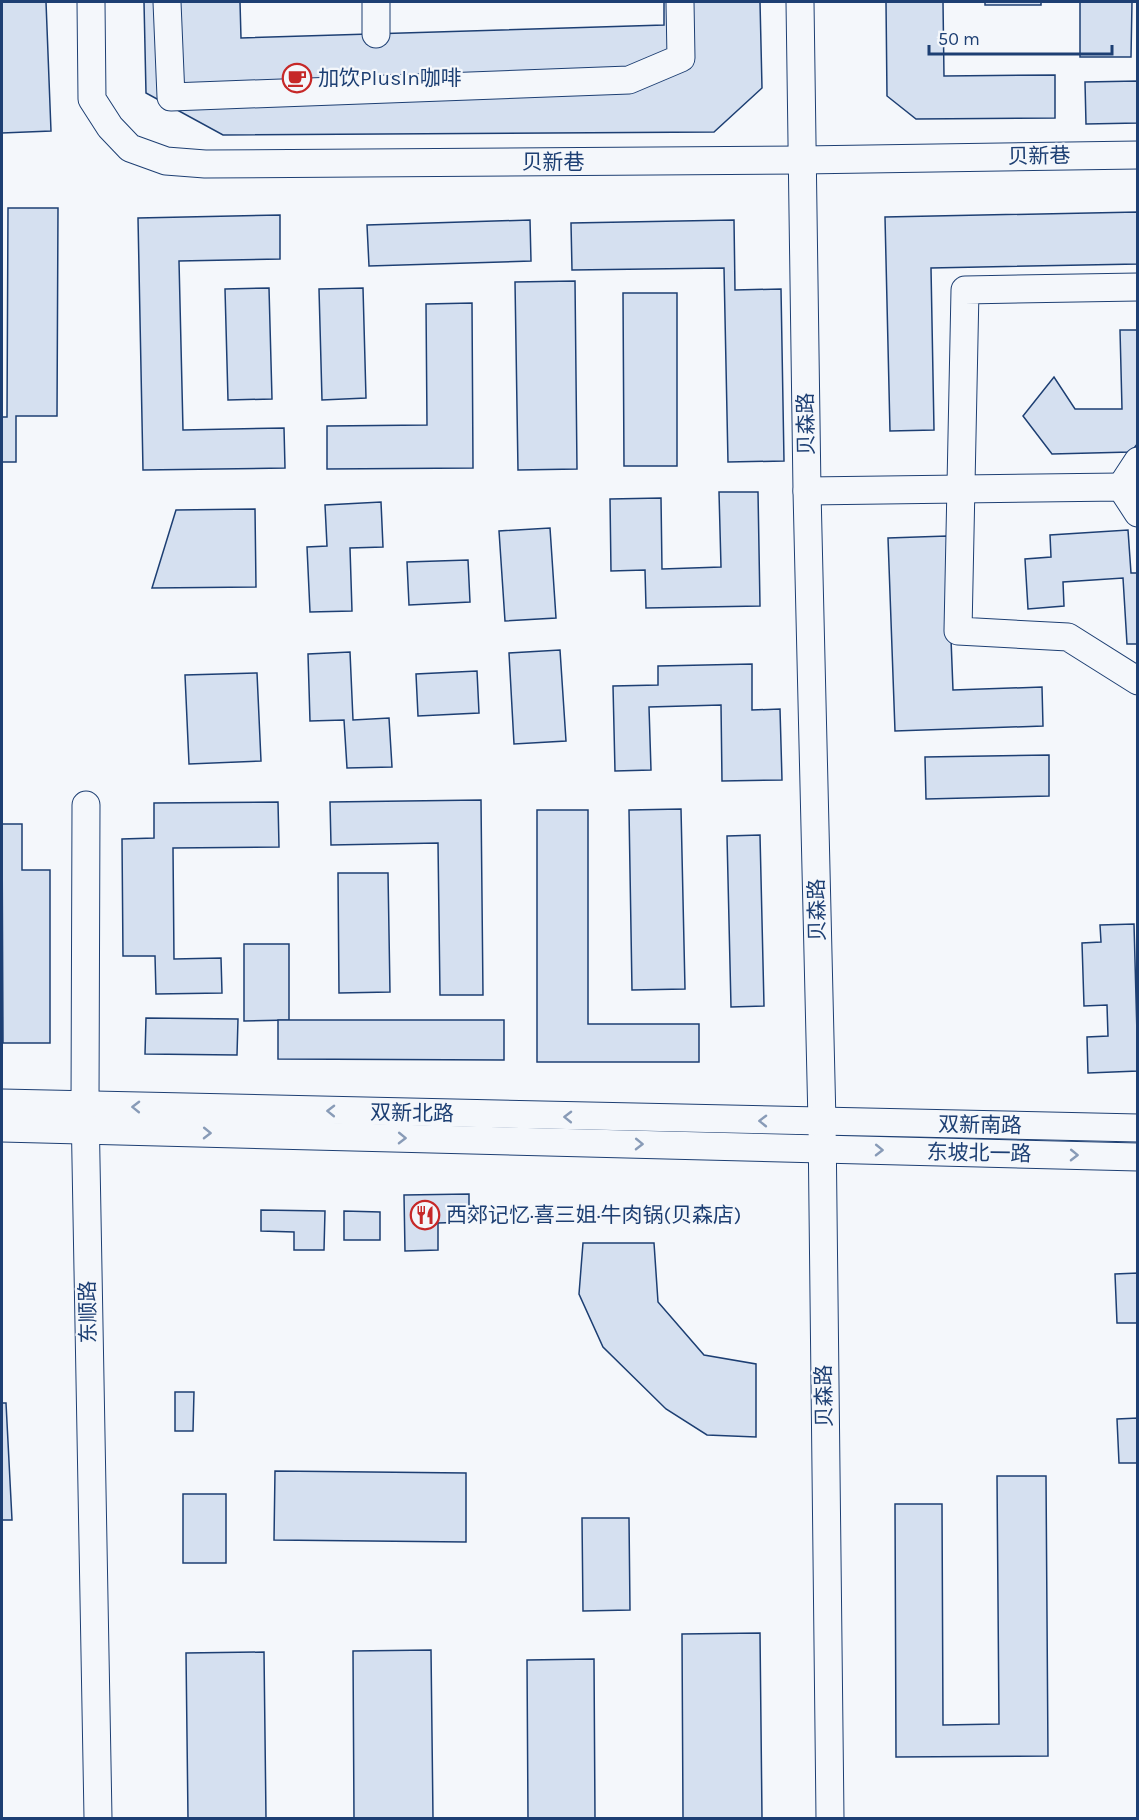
<svg xmlns="http://www.w3.org/2000/svg" width="1139" height="1820" font-family="Karla,'Noto Sans SC',sans-serif">
  <style>
    .building { fill: #d5e0f0; stroke: #1d3f73; stroke-width: 1.5 }
    .lines { fill: none; stroke-linecap: round; stroke-linejoin: round }
    .minor-casing { stroke: #1d3f73; stroke-width: 29 }
    .minor { stroke: #f4f7fb; stroke-width: 27 }
    .oneway { stroke: #889bb7 }
    .labels { text-anchor: middle; dominant-baseline: central; stroke-width: 4.5; stroke-linejoin: round; paint-order: stroke }
    .poi-label { font-size: 21px; fill: #1d3f73; stroke: #f4f7fb; text-anchor: start }
    .street-label { font-size: 21px; fill: #1d3f73; stroke: #f4f7fb }
  </style>
  <rect width="100%" height="100%" fill="#f4f7fb"/>
  <g class="building">
    <path d="M2 2H46L51 131 2 133Z"/>
    <path d="M144 2H240L241 38 664 25V2H760L762 88 714 132 223 135 146 93Z"/>
    <path d="M886 2H943L944 76 1055 75V118L916 119 887 96Z"/>
    <rect x="985" y="2" width="56" height="3"/>
    <path d="M1080 2H1132L1131 57H1080Z"/>
    <path d="M1138 81V123L1086 124 1085 82Z"/>
    <path d="M8 208H58L57 416H16V462H2V417H7Z"/>
    <path d="M1138 212V264L931 268 934 430 890 431 885 217Z"/>
    <path d="M280 215V259L179 261 183 430 284 428 285 468 143 470 138 218Z"/>
    <path d="M530 220 531 261 369 266 367 225Z"/>
    <path d="M734 220 735 290 781 289 784 461 728 462 724 268 572 270 571 223Z"/>
    <path d="M575 281 577 469 518 470 515 282Z"/>
    <path d="M269 288 272 399 228 400 225 289Z"/>
    <path d="M363 288 366 398 322 400 319 289Z"/>
    <path d="M623 293H677V466H624Z"/>
    <path d="M472 303 473 468 327 469V426L427 425 426 304Z"/>
    <path d="M1120 330H1138V443L1131 452 1052 454 1023 416 1054 377 1075 409H1122Z"/>
    <path d="M719 492H758L760 606 646 608 645 570 611 571 610 499 661 498 662 569 721 567Z"/>
    <path d="M381 502 383 547 350 548 352 611 310 612 307 547 327 546 325 505Z"/>
    <path d="M255 509 256 587 152 588 176 510Z"/>
    <path d="M550 528 556 618 505 621 499 531Z"/>
    <path d="M1128 530 1131 573H1138V644H1127L1123 578 1063 582 1064 606 1028 609 1025 559 1051 557 1050 535Z"/>
    <path d="M947 536 953 690 1042 687 1043 726 895 731 888 538Z"/>
    <path d="M468 560 470 602 409 605 407 562Z"/>
    <path d="M560 650 566 741 514 744 509 653Z"/>
    <path d="M350 652 353 720 389 718 392 767 347 768 344 720 310 721 308 654Z"/>
    <path d="M752 664V710L780 709 782 780 722 781 721 705 649 707 651 770 615 771 613 686 658 685V666Z"/>
    <path d="M477 671 479 713 418 716 416 674Z"/>
    <path d="M257 673 261 761 189 764 185 675Z"/>
    <path d="M1049 755V796L926 799 925 757Z"/>
    <path d="M481 800 483 995H440L438 843 331 845 330 802Z"/>
    <path d="M278 802 279 847 173 848 174 959 221 958 222 993 156 994 155 956H123L122 839 154 838V803Z"/>
    <path d="M681 809 685 989 632 990 629 810Z"/>
    <path d="M537 810H588V1024H699V1062H537Z"/>
    <path d="M2 824H22V870H50V1043H3Z"/>
    <path d="M760 835 764 1006 731 1007 727 836Z"/>
    <path d="M338 873H388L390 992 339 993Z"/>
    <path d="M1134 924 1138 1071 1088 1073 1087 1037 1108 1036 1107 1005 1084 1006 1082 943 1101 942 1100 925Z"/>
    <path d="M244 944H289V1020L244 1021Z"/>
    <path d="M146 1018 238 1019 237 1055 145 1054Z"/>
    <path d="M278 1020H504V1060L278 1059Z"/>
    <path d="M469 1194V1222L438 1223V1250L405 1251 404 1195Z"/>
    <path d="M261 1210 325 1211 324 1250H294V1232L261 1231Z"/>
    <path d="M344 1211 380 1212V1240H344Z"/>
    <path d="M583 1243H654L658 1302 704 1355 756 1364V1437L707 1435 666 1409 603 1347 579 1294Z"/>
    <path d="M1138 1273V1323H1117L1115 1274Z"/>
    <path d="M175 1392H194L193 1431H175Z"/>
    <path d="M2 1403H6L12 1520H2Z"/>
    <path d="M1138 1418V1463H1119L1117 1419Z"/>
    <path d="M275 1471 466 1473V1542L274 1540Z"/>
    <path d="M997 1476H1046L1048 1756 896 1757 895 1504H942L943 1725 999 1724Z"/>
    <rect x="183" y="1494" width="43" height="69"/>
    <path d="M582 1518H629L630 1610 583 1611Z"/>
    <path d="M760 1633 762 1818H683L682 1634Z"/>
    <path d="M431 1650 433 1818H354L353 1651Z"/>
    <path d="M264 1652 266 1818H188L186 1653Z"/>
    <path d="M594 1659 595 1818H528L527 1660Z"/>
  </g>
  <g class="lines">
    <g class="minor-casing">
      <g id="minor">
        <path d="M91 2 92 99 110 127 130 148 166 161 205 164 802 160 1138 155"/>
        <path d="M167 2 171 97 629 80 681 58 680 2"/>
        <path d="M376 2V34"/>
        <path d="M800 2 807 491 822 1122 830 1818"/>
        <path d="M1138 287 965 290 958 631 1068 637 1138 681"/>
        <path d="M1121 487 1138 461"/>
        <path d="M807 491 1121 487 1138 513"/>
        <path d="M86 805 85 1106 98 1818"/>
        <path d="M2 1103 1138 1128"/>
        <path d="M2 1128 1138 1157"/>
      </g>
    </g>
    <use href="#minor" class="minor"/>
  </g>
  <defs><path id="oneway-chevron" d="M-2-3.5L2.5 0L-2 3.5" fill="none" stroke-width="1.6" stroke-linecap="round" stroke-linejoin="round" transform="scale(1.5)"/></defs>
  <g class="oneway">
    <use href="#oneway-chevron" transform="translate(136 1107) rotate(-179)"/>
    <use href="#oneway-chevron" transform="translate(331 1111) rotate(-179)"/>
    <use href="#oneway-chevron" transform="translate(568 1117) rotate(-179)"/>
    <use href="#oneway-chevron" transform="translate(763 1121) rotate(-179)"/>
    <use href="#oneway-chevron" transform="translate(207 1133) rotate(1)"/>
    <use href="#oneway-chevron" transform="translate(402 1138) rotate(1)"/>
    <use href="#oneway-chevron" transform="translate(639 1144) rotate(1)"/>
    <use href="#oneway-chevron" transform="translate(879 1150) rotate(1)"/>
    <use href="#oneway-chevron" transform="translate(1074 1155) rotate(1)"/>
  </g>
  <defs>
    <g id="cafe-ring" transform="scale(1.5)"><circle r="9.5" fill="#f4f7fb" stroke="#c62828" stroke-width="1.5"/><path d="M-5.5-4.5H6V0H3Q3 3.5 0 3.5H-2.5Q-5.5 3.5-5.5 0ZM3-3.2v2h1.7v-2ZM-6 4.5H4V6H-6Z" fill="#c62828"/></g>
    <g id="restaurant-ring" transform="scale(1.5)"><circle r="9.5" fill="#f4f7fb" stroke="#c62828" stroke-width="1.5"/><path d="M-5-6h1v4h1v-4h1v4h1v-4h1v5L-1.5 .5V6h-2V.5L-5-1ZM5-6V6H3V1.5H1.5Q1.5-4 5-6Z" fill="#c62828"/></g>
  </defs>
  <g fill-rule="evenodd">
    <use href="#cafe-ring" x="297" y="78"/>
    <use href="#restaurant-ring" x="425" y="1215"/>
  </g>
  <g class="labels">
    <g class="poi-label">
      <text x="318" y="78">加饮Plusln咖啡</text>
      <text x="446" y="1215">西郊记忆·喜三姐·牛肉锅(贝森店)</text>
    </g>
    <g class="street-label">
      <text transform="translate(1039 156) rotate(-1)">贝新巷</text>
      <text x="553" y="162">贝新巷</text>
      <text transform="translate(806 424) rotate(-91)">贝森路</text>
      <text transform="translate(817 910) rotate(-91)">贝森路</text>
      <text transform="translate(412 1113) rotate(1)">双新北路</text>
      <text transform="translate(980 1125) rotate(1)">双新南路</text>
      <text transform="translate(979 1153) rotate(1)">东坡北一路</text>
      <text transform="translate(88 1312) rotate(-91)">东顺路</text>
      <text transform="translate(824 1396) rotate(-91)">贝森路</text>
    </g>
  </g>
  <rect width="1139" height="1820" fill="none" stroke="#1d3f73" stroke-width="6"/>
  <path d="M929 45v9h183v-9" fill="none" stroke="#1d3f73" stroke-width="3"/>
  <text x="938" y="45" font-size="18" fill="#1d3f73" stroke="#f4f7fb" stroke-width="4.5" paint-order="stroke">50 m</text>
</svg>
